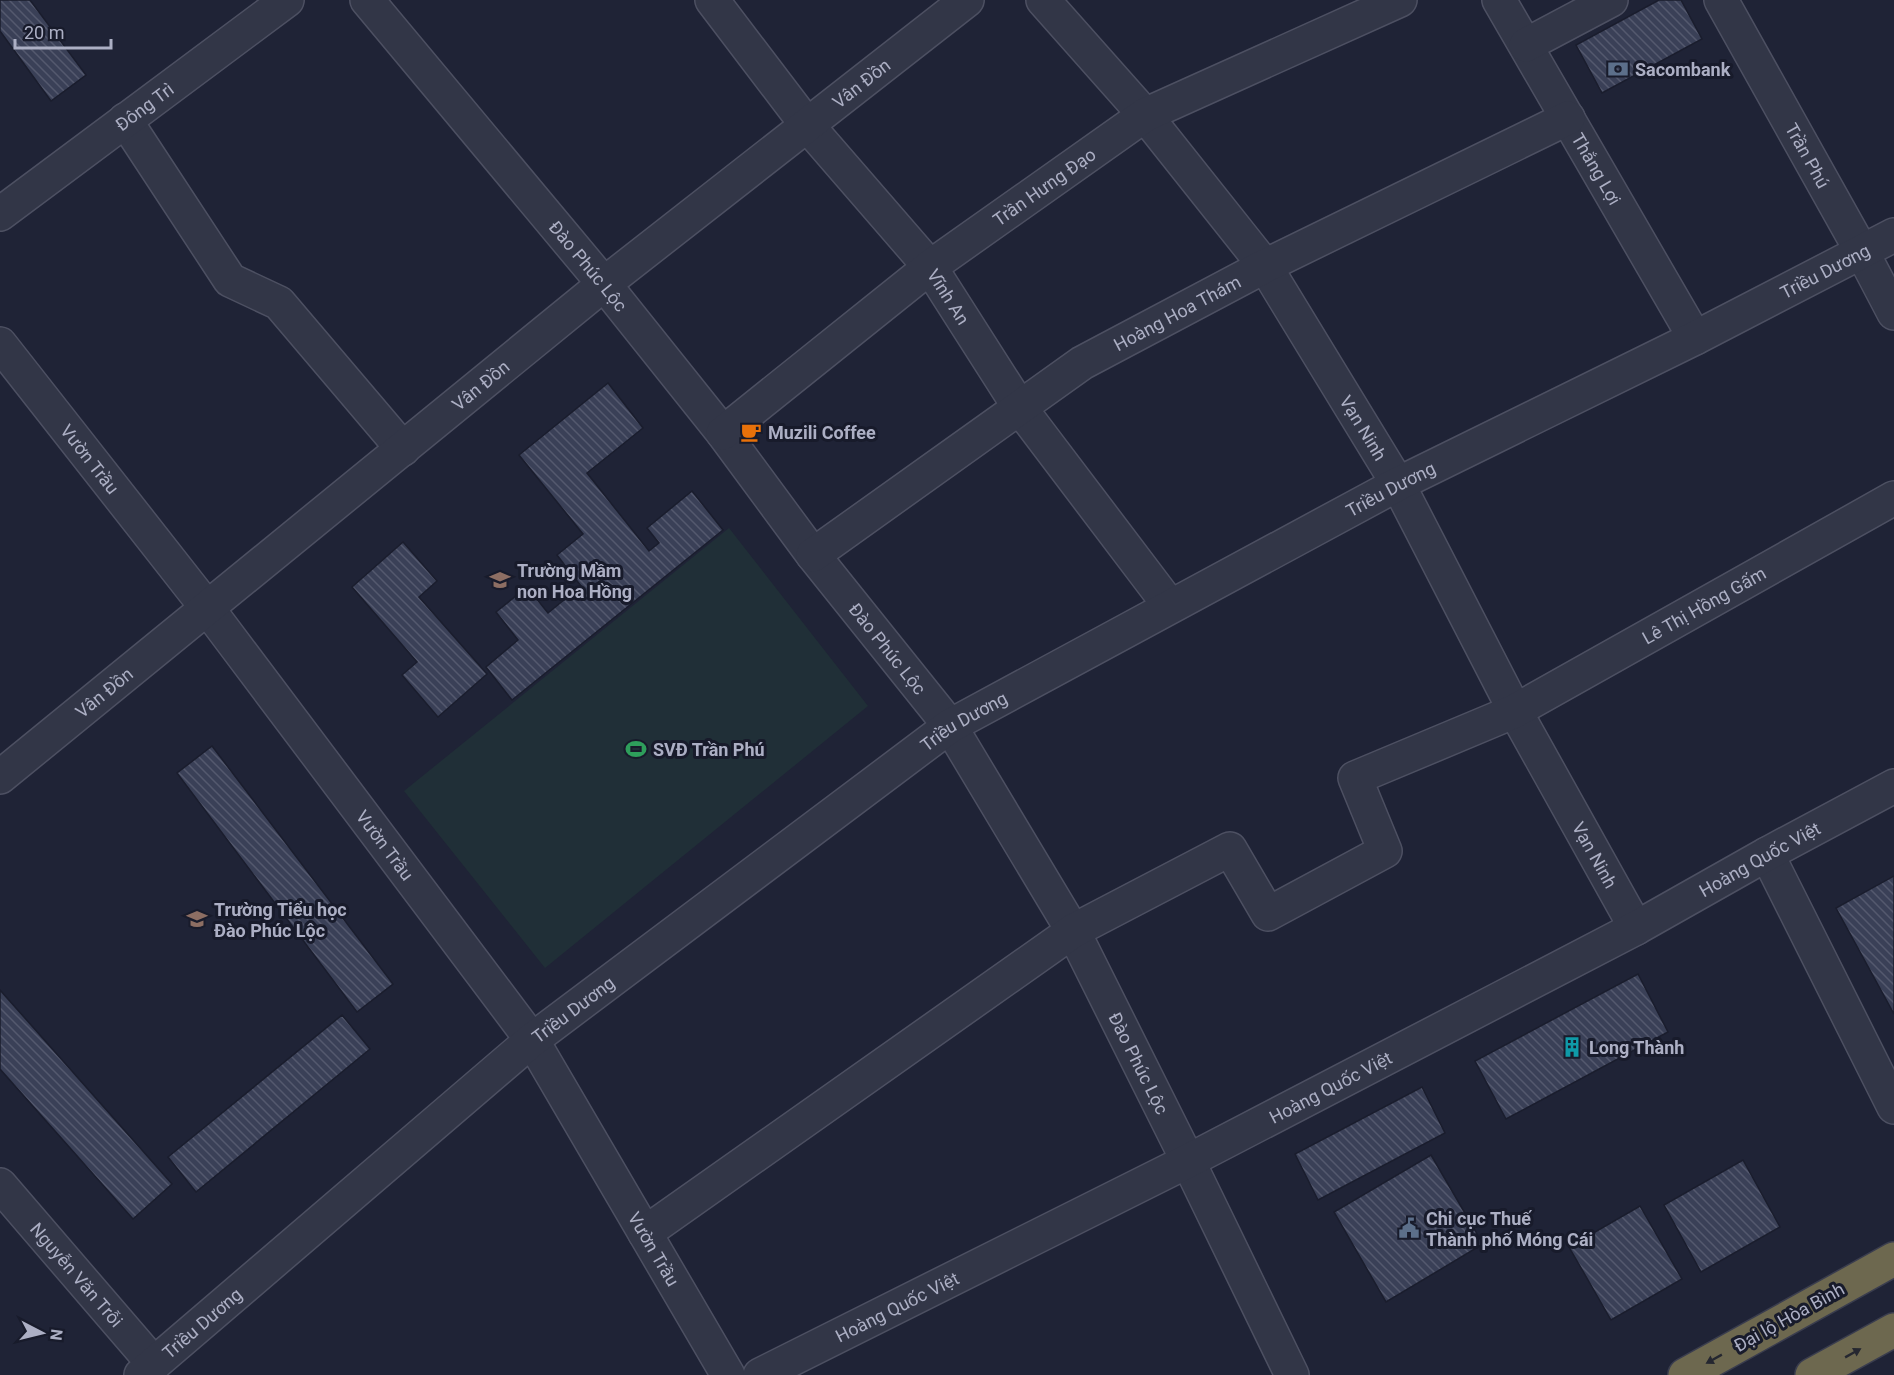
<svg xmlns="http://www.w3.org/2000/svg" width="1894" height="1375" font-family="Roboto,sans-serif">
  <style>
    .garden { fill: #202f37 }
    .building { fill: url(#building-back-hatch); stroke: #1a1d2d; stroke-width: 1.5 }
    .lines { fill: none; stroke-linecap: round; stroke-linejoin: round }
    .minor-casing { stroke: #4d5062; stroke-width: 36 }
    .highway-casing { stroke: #3a3d4e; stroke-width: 36 }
    .minor { stroke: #323647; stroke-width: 33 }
    .highway { stroke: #6d684f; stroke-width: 33 }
    .oneway { fill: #252730 }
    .labels { text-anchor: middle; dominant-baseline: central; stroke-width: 6; stroke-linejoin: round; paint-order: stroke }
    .poi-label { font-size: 18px; font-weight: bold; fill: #acafc4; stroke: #181b2b; text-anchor: start }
    .street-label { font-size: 18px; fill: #acafc4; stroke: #181b2b }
  </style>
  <defs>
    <pattern id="building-back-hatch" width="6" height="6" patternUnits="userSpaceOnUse" patternTransform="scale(1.5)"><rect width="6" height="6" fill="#3a4057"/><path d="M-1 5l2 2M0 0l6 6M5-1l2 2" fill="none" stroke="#54596e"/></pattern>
  </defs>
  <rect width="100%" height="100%" fill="#1f2336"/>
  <path class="garden" d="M729 528 868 706 545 968 404 791Z"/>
  <g class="building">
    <path d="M0 0H30L86 75 51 101 0 31Z"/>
    <path d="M1659 0H1681L1702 39 1602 93 1576 45Z"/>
    <path d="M608 383 643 428 587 473 649 551 659 543 647 528 692 491 723 530 512 700 486 667 518 640 496 612 527 587 548 613 581 586 557 555 583 534 519 455Z"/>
    <path d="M403 542 437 581 419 597 487 674 438 717 402 675 417 662 352 587Z"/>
    <path d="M212 746 393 984 357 1012 177 773Z"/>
    <path d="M1894 876V1014L1836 908Z"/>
    <path d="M1638 974 1668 1032 1506 1119 1475 1061Z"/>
    <path d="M0 990 172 1184 133 1219 0 1069Z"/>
    <path d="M342 1015 370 1049 196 1192 168 1157Z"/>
    <path d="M1422 1087 1445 1133 1318 1200 1295 1154Z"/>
    <path d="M1431 1155 1483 1244 1386 1302 1334 1212Z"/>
    <path d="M1743 1160 1780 1227 1701 1272 1664 1205Z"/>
    <path d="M1640 1206 1682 1279 1611 1320 1569 1247Z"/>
  </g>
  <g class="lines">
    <g class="minor-casing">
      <g id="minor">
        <path id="s1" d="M367 0 604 284 723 433 813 555 950 726 1073 931 1188 1161 1292 1375"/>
        <path id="s2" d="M712 0 807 125 930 267 1020 408 1170 606"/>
        <path id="s3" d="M1043 0 1145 115 1265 266 1398 484 1515 711 1636 928"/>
        <path id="s4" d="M1499 0 1695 338"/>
        <path id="s5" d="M1721 0 1862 252 1894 313"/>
        <path d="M1526 45 1611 0"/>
        <path d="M125 120 230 280 279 303 403 449"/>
        <path id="s6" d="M0 214 287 0"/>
        <path id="s7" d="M0 344 208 609 532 1040 728 1375"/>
        <path id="s8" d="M723 433 930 267 1145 115 1400 0"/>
        <path id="s9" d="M813 555 1082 363 1265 266 1568 118"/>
        <path id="s10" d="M0 777 604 284 967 0"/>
        <path d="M1767 854 1894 1107"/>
        <path id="s11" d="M0 1185 154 1364"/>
        <path id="s12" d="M645 1233 1073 931 1230 849 1268 914 1385 851 1355 778 1515 711 1894 498"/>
        <path id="s13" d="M141 1375 532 1040 950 726 1398 484 1695 338 1894 235"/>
        <path id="s14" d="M760 1375 1188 1161 1636 928 1767 854 1894 786"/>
      </g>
    </g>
    <g class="highway-casing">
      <g id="highway">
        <path d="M1685 1375 1894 1259"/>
        <path d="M1812 1375 1894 1330"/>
      </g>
    </g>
    <use href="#minor" class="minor"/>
    <use href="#highway" class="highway"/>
  </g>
  <defs><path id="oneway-solid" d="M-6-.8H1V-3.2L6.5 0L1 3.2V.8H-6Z" transform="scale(1.5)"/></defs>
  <g class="oneway">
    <use href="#oneway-solid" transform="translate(1853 1353) rotate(-29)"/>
    <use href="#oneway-solid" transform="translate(1714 1359) rotate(151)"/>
  </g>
  <defs>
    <g id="bank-bare" transform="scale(1.62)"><path d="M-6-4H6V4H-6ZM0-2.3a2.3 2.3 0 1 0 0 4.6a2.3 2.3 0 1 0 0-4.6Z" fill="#5c6f8a" stroke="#181b2b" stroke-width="2.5" paint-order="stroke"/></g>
    <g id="cafe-bare" transform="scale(1.62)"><path d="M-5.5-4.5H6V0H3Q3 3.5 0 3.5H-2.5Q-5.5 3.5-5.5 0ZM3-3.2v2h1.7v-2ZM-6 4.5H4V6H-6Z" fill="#e8710a" stroke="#181b2b" stroke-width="2.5" paint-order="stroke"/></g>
    <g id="school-bare" transform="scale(1.62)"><path d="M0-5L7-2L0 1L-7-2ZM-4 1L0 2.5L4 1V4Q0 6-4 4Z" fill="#8d6e63" stroke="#181b2b" stroke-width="2.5" paint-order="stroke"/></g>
    <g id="stadium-bare" transform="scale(1.62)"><path d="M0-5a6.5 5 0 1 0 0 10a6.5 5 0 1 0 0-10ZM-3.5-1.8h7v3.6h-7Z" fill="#2e9e5b" stroke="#181b2b" stroke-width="2.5" paint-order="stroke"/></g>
    <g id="building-bare" transform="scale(1.62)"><path d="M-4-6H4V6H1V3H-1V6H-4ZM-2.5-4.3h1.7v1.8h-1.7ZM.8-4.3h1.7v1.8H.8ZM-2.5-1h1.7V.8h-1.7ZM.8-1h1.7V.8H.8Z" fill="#0f9aa8" stroke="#181b2b" stroke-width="2.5" paint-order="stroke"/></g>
    <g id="civic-bare" transform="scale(1.62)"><path d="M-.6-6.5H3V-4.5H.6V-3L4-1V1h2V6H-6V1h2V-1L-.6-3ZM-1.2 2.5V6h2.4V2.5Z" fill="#5c6f8a" stroke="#181b2b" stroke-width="2.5" paint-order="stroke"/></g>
  </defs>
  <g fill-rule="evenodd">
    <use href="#bank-bare" x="1618" y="69"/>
    <use href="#cafe-bare" x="751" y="432"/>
    <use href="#school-bare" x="500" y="580"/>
    <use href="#stadium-bare" x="636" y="749"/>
    <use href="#school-bare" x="197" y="919"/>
    <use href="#building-bare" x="1572" y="1047"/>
    <use href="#civic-bare" x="1409" y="1228"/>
  </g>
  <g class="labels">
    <g class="poi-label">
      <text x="1635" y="69">Sacombank</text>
      <text x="768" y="432">Muzili Coffee</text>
      <text x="517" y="570">Trường Mầm<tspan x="517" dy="21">non Hoa Hồng</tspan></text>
      <text x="653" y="749">SVĐ Trần Phú</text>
      <text x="214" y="909">Trường Tiểu học<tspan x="214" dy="21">Đào Phúc Lộc</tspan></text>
      <text x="1589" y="1047">Long Thành</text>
      <text x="1426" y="1218">Chi cục Thuế<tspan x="1426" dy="21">Thành phố Móng Cái</tspan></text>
    </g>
    <g class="street-label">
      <text stroke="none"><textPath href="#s10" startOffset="1106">Vân Đồn</textPath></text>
      <text stroke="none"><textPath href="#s6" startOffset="180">Đông Trì</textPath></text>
      <text stroke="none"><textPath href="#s5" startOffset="178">Trần Phú</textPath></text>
      <text stroke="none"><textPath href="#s4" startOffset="195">Thắng Lợi</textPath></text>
      <text stroke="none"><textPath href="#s8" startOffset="405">Trần Hưng Đạo</textPath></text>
      <text stroke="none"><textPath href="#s1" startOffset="346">Đào Phúc Lộc</textPath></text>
      <text stroke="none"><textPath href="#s13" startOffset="2024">Triều Dương</textPath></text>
      <text stroke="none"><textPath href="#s2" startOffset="380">Vĩnh An</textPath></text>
      <text stroke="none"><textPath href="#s9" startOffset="438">Hoàng Hoa Thám</textPath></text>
      <text stroke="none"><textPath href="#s10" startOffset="620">Vân Đồn</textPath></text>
      <text stroke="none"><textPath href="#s3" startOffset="536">Vạn Ninh</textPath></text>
      <text stroke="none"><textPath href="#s7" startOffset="146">Vườn Trầu</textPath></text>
      <text stroke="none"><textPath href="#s13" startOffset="1538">Triều Dương</textPath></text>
      <text stroke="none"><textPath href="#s12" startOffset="1378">Lê Thị Hồng Gấm</textPath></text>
      <text stroke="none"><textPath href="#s1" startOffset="832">Đào Phúc Lộc</textPath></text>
      <text stroke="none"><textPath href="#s10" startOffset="134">Vân Đồn</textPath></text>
      <text stroke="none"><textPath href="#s13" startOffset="1052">Triều Dương</textPath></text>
      <text stroke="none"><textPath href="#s7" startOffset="632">Vườn Trầu</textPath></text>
      <text stroke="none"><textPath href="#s3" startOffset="1022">Vạn Ninh</textPath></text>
      <text stroke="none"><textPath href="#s14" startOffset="1125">Hoàng Quốc Việt</textPath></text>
      <text stroke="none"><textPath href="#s13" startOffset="566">Triều Dương</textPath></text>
      <text stroke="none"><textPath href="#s1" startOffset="1318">Đào Phúc Lộc</textPath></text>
      <text stroke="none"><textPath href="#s14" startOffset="639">Hoàng Quốc Việt</textPath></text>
      <text stroke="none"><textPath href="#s7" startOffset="1118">Vườn Trầu</textPath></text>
      <text stroke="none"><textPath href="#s11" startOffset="118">Nguyễn Văn Trỗi</textPath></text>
      <text stroke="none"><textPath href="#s14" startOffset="153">Hoàng Quốc Việt</textPath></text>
      <text transform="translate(1789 1317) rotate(-29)">Đại lộ Hòa Bình</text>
      <text stroke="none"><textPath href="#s13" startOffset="80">Triều Dương</textPath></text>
    </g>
  </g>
  <g transform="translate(42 1333) rotate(97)" stroke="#181b2b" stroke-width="4.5" paint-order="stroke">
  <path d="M0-4.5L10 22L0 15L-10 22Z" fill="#acafc4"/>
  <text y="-9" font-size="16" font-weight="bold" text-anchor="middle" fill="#acafc4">N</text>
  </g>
  <path d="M15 39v9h96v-9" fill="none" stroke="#acafc4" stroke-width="3"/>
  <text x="24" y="39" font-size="18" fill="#acafc4" stroke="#181b2b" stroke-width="4.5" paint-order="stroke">20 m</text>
</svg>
